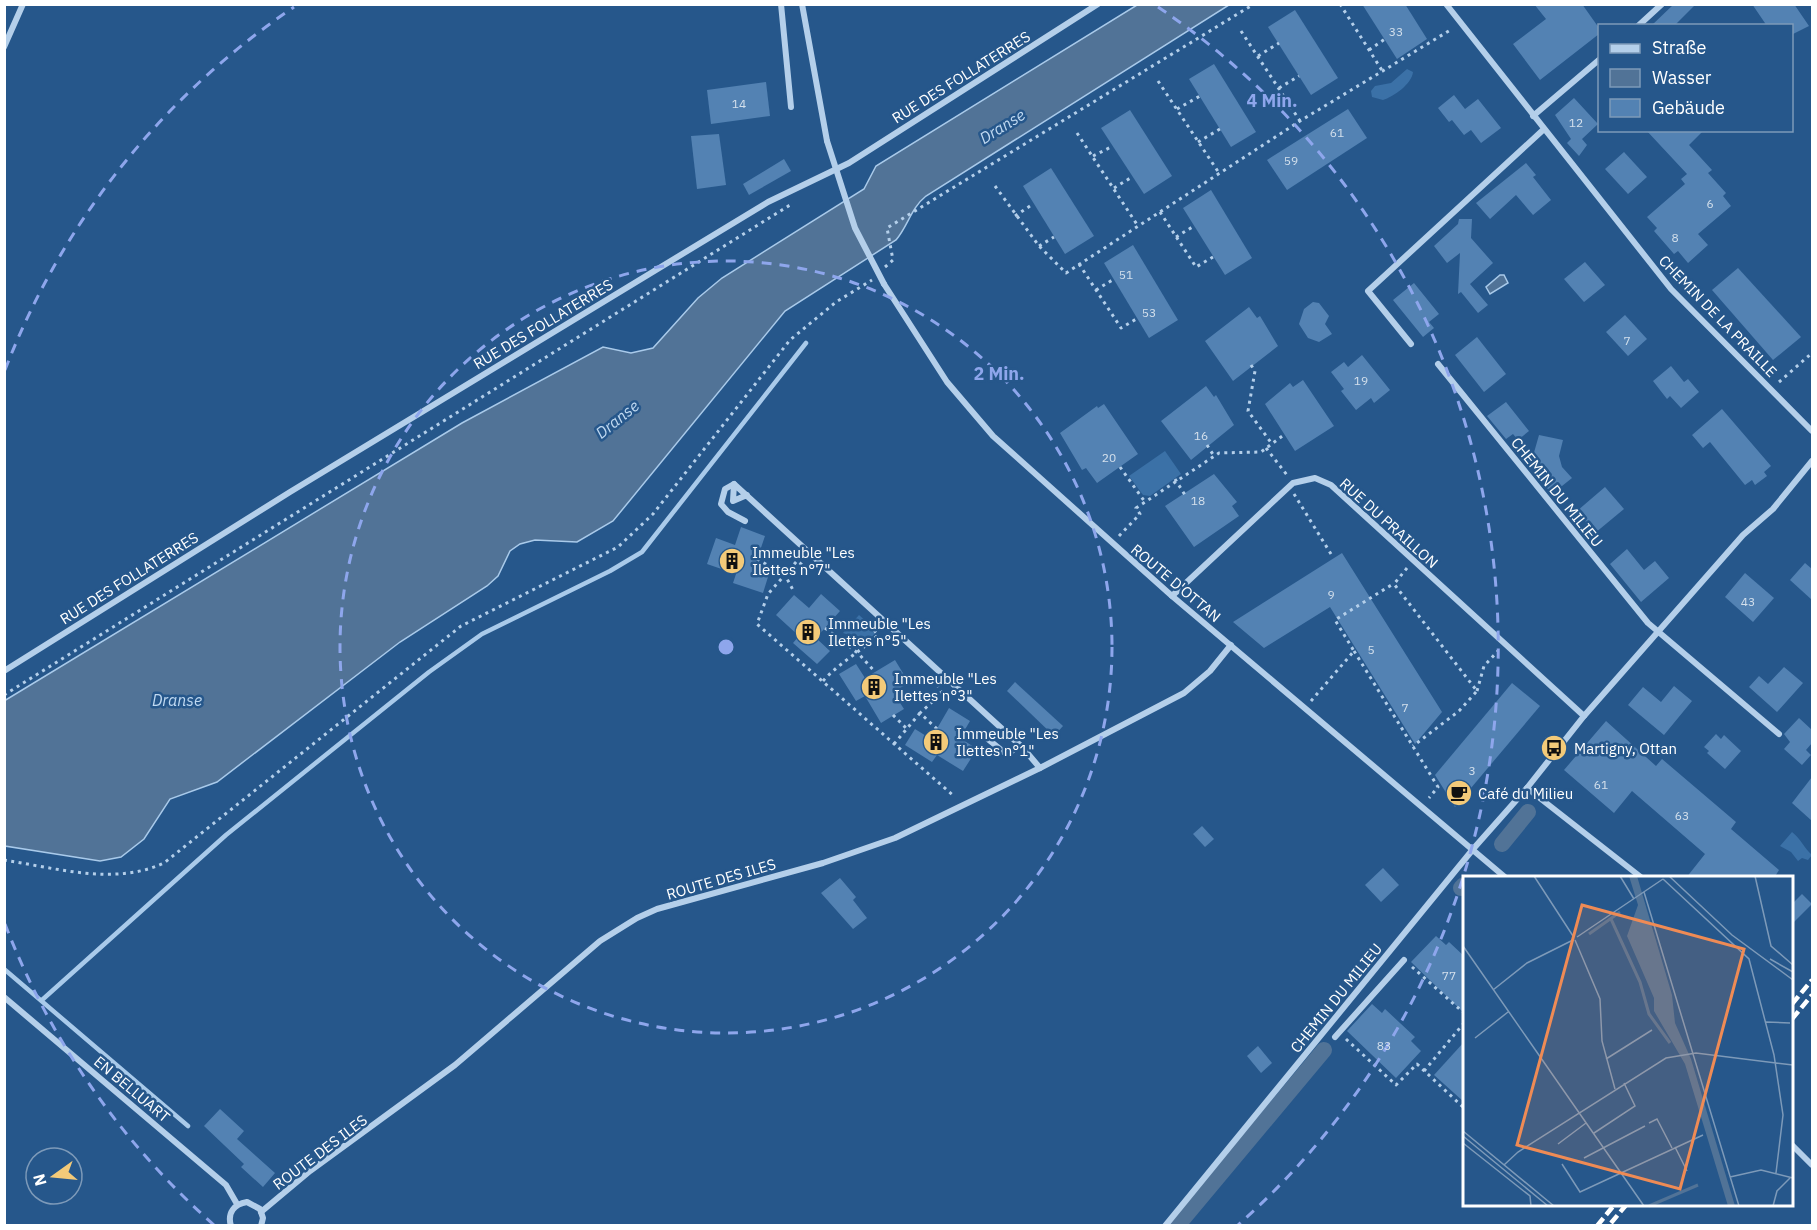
<svg xmlns="http://www.w3.org/2000/svg" width="1817" height="1230" font-family="'IBM Plex Sans',sans-serif">
  <style>
    .green { fill: #3b71a7 }
    .water { fill: #517397; stroke: #a9caea; stroke-width: 1.5 }
    .lines { fill: none; stroke-linecap: round; stroke-linejoin: round }
    .stream { stroke: #a9caea; stroke-width: 4.5 }
    .canal { stroke: #517397; stroke-width: 16 }
    .building { fill: #5382b3 }
    .path { stroke: #b4cfea; stroke-width: 3; stroke-dasharray: 3 4.5; stroke-linecap: butt }
    .street { stroke: #b4cfea; stroke-width: 6 }
    .rail { stroke: #fff; stroke-width: 4.5; stroke-dasharray: 10 4.5; stroke-linecap: butt }
    .street-bridge { stroke: #b4cfea; stroke-width: 6 }
    .ring { fill: none; stroke: #8ea6ec; stroke-width: 3; stroke-dasharray: 10 8 }
    .labels { text-anchor: middle; dominant-baseline: central; stroke-width: 5; stroke-linejoin: round; paint-order: stroke }
    .number-label { font-size: 12px; fill: #d4e0ec }
    .street-label { font-size: 15px; fill: #fff; stroke: #26578b }
    .poi-label { font-size: 15px; fill: #fff; stroke: #26578b; text-anchor: start }
    .water-label { font-size: 16px; font-style: italic; fill: #c0d9f1; stroke: #26578b }
    .inset-river { fill: none; stroke: #517397; stroke-width: 3 }
    .inset-road { fill: none; stroke: #7d9ab9; stroke-width: 1.5 }
    .view { fill: #ef8b55; fill-opacity: 0.15; stroke: #ef8b55; stroke-width: 3 }
    .inset-edge { fill: none; stroke: #fff; stroke-width: 3 }
    .centre { fill: #8ea6ec; stroke: #26578b; stroke-width: 3 }
    .ring-label { font-size: 18px; text-anchor: middle; font-weight: bold; fill: #8ea6ec; stroke: #26578b; stroke-width: 5; stroke-linejoin: round; paint-order: stroke }
  </style>
  <rect width="100%" height="100%" fill="#26578b"/>
  <g class="green">
    <path d="M1407 69 1413 72C1412 84 1393 97 1383 100L1372 97 1371 91 1375 86 1391 83Z"/>
    <path d="M1165 451 1181 474 1150 496 1143 495 1129 476Z"/>
    <path d="M859 615 877 631 868 641 843 633Z"/>
    <path d="M1792 832C1801 839 1804 848 1812 855L1808 860 1802 858 1798 861 1791 852 1780 846Z"/>
  </g>
  <g class="water">
    <path d="M1137 5H1229L926 196C911 208 908 226 896 240L785 311 613 521 577 542 535 540 520 544 510 551 498 576 487 586 400 642 217 782 170 799 144 839 121 857 100 861 5 846 4 701 462 423 603 347 631 353 653 348 698 298 722 278 864 189 876 166Z"/>
    <path d="M1500 275H1504L1508 283 1490 294 1486 287Z"/>
  </g>
  <g class="lines">
    <g class="stream">
      <path d="M4 969 188 1126"/>
      <path d="M42 1000 226 835 429 672 482 634 610 571 642 552 806 343"/>
    </g>
    <g class="canal">
      <path d="M1502 844 1528 812"/>
      <path d="M1461 888 1464 885"/>
      <path d="M1177 1226 1324 1050"/>
    </g>
  </g>
  <g class="building">
    <path d="M1362 4H1405L1427 39 1397 59Z"/>
    <path d="M1534 4H1582L1599 28V34L1540 80 1513 44 1546 19Z"/>
    <path d="M1674 4H1696L1674 26H1651Z"/>
    <path d="M1752 4H1794L1809 26 1791 35V26H1767Z"/>
    <path d="M1295 10 1338 78 1311 95 1268 27Z"/>
    <path d="M1214 64 1256 132 1231 147 1189 79Z"/>
    <path d="M766 82 770 116 711 124 707 90Z"/>
    <path d="M1454 95 1465 109 1478 99 1501 128 1481 143 1471 130 1464 135 1452 120 1449 122 1438 108Z"/>
    <path d="M1574 98 1598 124 1582 139 1587 145 1579 156 1567 143 1571 139 1555 115Z"/>
    <path d="M1348 109 1367 138 1287 190 1267 160Z"/>
    <path d="M1130 110 1172 176 1144 194 1101 128Z"/>
    <path d="M1646 130H1704L1689 145 1712 170 1708 173 1726 193 1723 196 1731 206 1698 234 1708 245 1688 263 1678 251 1674 254 1654 231 1657 228 1647 217 1685 184 1681 179 1687 174Z"/>
    <path d="M719 134 726 185 697 189 691 136Z"/>
    <path d="M1624 152 1647 177 1628 194 1605 169Z"/>
    <path d="M784 159 791 171 749 195 743 184Z"/>
    <path d="M1526 163 1536 175 1533 177 1551 200 1533 215 1516 195 1490 219 1476 203Z"/>
    <path d="M1051 168 1094 236 1065 254 1023 186Z"/>
    <path d="M1211 190 1252 258 1225 275 1183 208Z"/>
    <path d="M1459 219H1472L1471 238 1493 263 1470 284 1488 305 1478 313 1461 292 1458 294 1460 253 1447 263 1434 246 1458 224Z"/>
    <path d="M1133 245 1178 320 1149 338 1104 263Z"/>
    <path d="M1585 262 1605 285 1584 302 1564 279Z"/>
    <path d="M1738 268 1801 337 1773 360 1712 290Z"/>
    <path d="M1414 283 1439 314 1429 322 1434 328 1423 337 1393 300Z"/>
    <path d="M1313 302 1319 303 1329 316 1325 324 1332 334 1319 342 1308 338 1299 324 1304 309Z"/>
    <path d="M1249 307 1257 318 1260 316 1278 346 1233 381 1205 341Z"/>
    <path d="M1625 315 1647 339 1628 356 1606 332Z"/>
    <path d="M1477 337 1506 374 1484 392 1455 355Z"/>
    <path d="M1362 355 1390 390 1374 403 1371 398 1356 410 1341 391 1344 389 1331 372 1344 362 1348 367Z"/>
    <path d="M1671 366 1684 382 1688 379 1699 392 1681 408 1670 396 1667 399 1653 381Z"/>
    <path d="M1303 380 1334 426 1295 451 1265 404 1290 383 1293 387Z"/>
    <path d="M1206 386 1214 397 1216 395 1234 425 1191 460 1161 421Z"/>
    <path d="M1506 402 1529 431 1518 440 1513 434 1506 439 1487 416Z"/>
    <path d="M1104 404 1138 454 1097 483 1086 468 1082 470 1060 433 1097 406 1098 408Z"/>
    <path d="M1722 409 1771 466 1764 472 1767 476 1755 485 1752 480 1745 485 1710 442 1703 448 1692 435Z"/>
    <path d="M1539 435 1563 440 1559 456 1562 467 1572 478 1552 494 1536 475 1533 456Z"/>
    <path d="M1214 474 1237 502 1232 506 1239 516 1194 547 1165 506Z"/>
    <path d="M1605 487 1624 509 1595 533 1577 511Z"/>
    <path d="M741 527 765 536 753 571 768 577 763 593 733 583 736 574 707 564 716 538 735 545Z"/>
    <path d="M1627 549 1644 570 1655 561 1669 578 1641 602 1610 564Z"/>
    <path d="M1342 553 1442 712 1415 744 1330 607 1264 648 1233 622Z"/>
    <path d="M1805 563 1812 569V600L1790 580Z"/>
    <path d="M1745 573 1774 598 1753 622 1725 597Z"/>
    <path d="M821 594 840 611 816 638 830 651 817 664 793 643 799 636 776 615 794 595 809 608Z"/>
    <path d="M895 660 909 683 893 692 904 709 881 723 865 696 856 701 839 674 856 664 865 678Z"/>
    <path d="M1784 667 1803 683 1777 712 1749 687 1759 676 1768 684Z"/>
    <path d="M1015 682 1063 726 1054 736 1007 691Z"/>
    <path d="M1512 683 1540 706 1455 807 1435 775Z"/>
    <path d="M1674 686 1692 701 1664 735 1628 705 1643 687 1661 702Z"/>
    <path d="M949 708 970 721 960 738 977 749 963 771 937 755 932 762 905 745 915 729 931 739Z"/>
    <path d="M1799 718 1812 730V743L1806 750 1811 755 1802 765 1784 749 1790 742 1784 734Z"/>
    <path d="M1606 721 1656 766 1662 759 1736 822 1731 829 1779 870 1774 878H1686L1705 854 1632 791 1614 813 1564 770Z"/>
    <path d="M1716 734 1721 739 1724 735 1741 751 1725 769 1707 753 1709 751 1704 747Z"/>
    <path d="M1812 777V821L1792 803Z"/>
    <path d="M1202 826 1214 839 1205 847 1193 834Z"/>
    <path d="M1383 868 1399 885 1381 902 1365 885Z"/>
    <path d="M840 878 856 897 853 900 867 918 853 929 821 893Z"/>
    <path d="M1802 894 1812 904 1791 925V905Z"/>
    <path d="M1436 936 1446 945 1449 942 1464 956V1013L1411 962Z"/>
    <path d="M1372 1004 1382 1013 1385 1009 1415 1037 1411 1041 1421 1051 1396 1078 1347 1031Z"/>
    <path d="M1464 1042V1102L1434 1075Z"/>
    <path d="M1258 1046 1272 1063 1261 1073 1247 1056Z"/>
    <path d="M220 1109 244 1131 237 1139 275 1173 263 1187 241 1167 244 1164 204 1126Z"/>
  </g>
  <g class="lines">
    <g class="path">
      <path d="M1340 4 1383 72"/>
      <path d="M1241 31 1300 121"/>
      <path d="M1369 50 1385 39"/>
      <path d="M1258 56 1279 43"/>
      <path d="M1158 81 1219 173"/>
      <path d="M1279 88 1299 76"/>
      <path d="M1177 109 1200 96"/>
      <path d="M1077 133 1138 226"/>
      <path d="M1198 142 1220 129"/>
      <path d="M1093 156 1113 146"/>
      <path d="M995 186 1039 246 1066 273 1300 121 1452 29"/>
      <path d="M1114 188 1132 177"/>
      <path d="M1160 212 1196 267 1213 257"/>
      <path d="M1015 216 1033 204"/>
      <path d="M1176 237 1194 226"/>
      <path d="M1039 246 1054 237"/>
      <path d="M1079 264 1121 328 1138 318"/>
      <path d="M885 267 893 260 887 228 1254 4"/>
      <path d="M1096 290 1114 279"/>
      <path d="M1251 365 1255 371 1248 411 1272 444"/>
      <path d="M1779 382 1812 353"/>
      <path d="M1207 445 1214 456"/>
      <path d="M1266 448 1287 475"/>
      <path d="M1120 467 1145 502"/>
      <path d="M1175 479 1185 495"/>
      <path d="M1294 494 1331 554"/>
      <path d="M1119 536 1140 514 1136 508 1219 453 1261 452 1285 434"/>
      <path d="M757 559 785 575 793 590"/>
      <path d="M1407 568 1394 584 1477 691 1459 711 1413 746"/>
      <path d="M808 569 797 561 768 594 757 624 955 797"/>
      <path d="M825 628 859 654 875 672"/>
      <path d="M1354 651 1438 787 1429 798"/>
      <path d="M823 681C839 663 860 652 878 635L870 625"/>
      <path d="M1477 691 1484 666 1498 651"/>
      <path d="M4 695 790 205"/>
      <path d="M1311 701 1354 651 1335 620 1393 584"/>
      <path d="M893 715 907 729"/>
      <path d="M937 729 920 713 942 693 938 687"/>
      <path d="M894 744 920 713"/>
      <path d="M4 860C56 868 115 886 164 863L461 626 618 547 653 514 790 340 836 302 872 280"/>
      <path d="M1412 967 1464 1013"/>
      <path d="M1346 1039 1396 1085 1417 1064 1464 1108"/>
      <path d="M1424 1071 1464 1023"/>
    </g>
    <g class="street">
      <path d="M781 4 791 107"/>
      <path d="M802 4 827 141"/>
      <path d="M1446 4 1671 289 1812 431"/>
      <path d="M1638 26 1662 4"/>
      <path d="M4 47 23 4"/>
      <path d="M1533 116 1600 59"/>
      <path d="M884 284 947 382 993 436 1172 596 1506 878"/>
      <path d="M1411 344 1368 291 1543 130"/>
      <path d="M1438 364 1648 623 1779 734"/>
      <path d="M734 484 725 489 721 504 728 512 745 521"/>
      <path d="M747 495 733 501 734 484 1023 748 1040 768"/>
      <path d="M1172 596 1293 483 1315 478 1331 485 1584 716"/>
      <path d="M4 671 290 492 768 202 849 163 1098 4"/>
      <path d="M984 736 1005 753 1012 751 1019 744"/>
      <path d="M1527 788 1642 878"/>
      <path d="M4 997 226 1185 237 1204"/>
      <path d="M1335 1037 1404 960"/>
      <path d="M1792 1145 1812 1165"/>
      <path d="M261 1212 310 1171 455 1065 600 941 637 918 657 909 823 863 895 838 1040 768 1184 693 1210 671 1231 645"/>
      <path d="M231 1226C227 1213 234 1204 247 1202L260 1209 263 1218 261 1226"/>
      <path d="M1165 1226 1474 848 1527 788 1584 716 1743 535 1773 509 1812 461"/>
    </g>
    <g class="rail">
      <path d="M1792 1004 1812 980"/>
      <path d="M1792 1019 1812 995"/>
      <path d="M1611 1223 1627 1204"/>
      <path d="M1597 1226 1615 1204"/>
    </g>
    <path class="street-bridge" d="M827 141 855 228 884 284"/>
  </g>
  <g class="ring">
    <circle cx="726" cy="647" r="386"/>
    <path d="M214 1225A772 772 0 0 1 5 924M5 370A772 772 0 0 1 294 7M1158 7A772 772 0 0 1 1238 1225"/>
  </g>
  <defs>
    <g id="building-disc" transform="scale(1.35)"><circle r="9.5" fill="#f3ca79" stroke="#26578b"/><path d="M-4-6H4V6H1V3H-1V6H-4ZM-2.5-4.3h1.7v1.8h-1.7ZM.8-4.3h1.7v1.8H.8ZM-2.5-1h1.7V.8h-1.7ZM.8-1h1.7V.8H.8Z" fill="#111"/></g>
    <g id="bus-disc" transform="scale(1.35)"><circle r="9.5" fill="#f3ca79" stroke="#26578b"/><path d="M-5-6H5V4H4V6H2V4H-2V6H-4V4H-5ZM-3.5-4V0h7V-4ZM-3.5 1.2v1.5H-2V1.2ZM2 1.2v1.5H3.5V1.2Z" fill="#111"/></g>
    <g id="cafe-disc" transform="scale(1.35)"><circle r="9.5" fill="#f3ca79" stroke="#26578b"/><path d="M-5.5-4.5H6V0H3Q3 3.5 0 3.5H-2.5Q-5.5 3.5-5.5 0ZM3-3.2v2h1.7v-2ZM-6 4.5H4V6H-6Z" fill="#111"/></g>
  </defs>
  <g fill-rule="evenodd">
    <use href="#building-disc" x="732" y="561"/>
    <use href="#building-disc" x="808" y="632"/>
    <use href="#building-disc" x="874" y="687"/>
    <use href="#building-disc" x="936" y="742"/>
    <use href="#bus-disc" x="1554" y="748"/>
    <use href="#cafe-disc" x="1459" y="793"/>
  </g>
  <g class="labels">
    <g class="number-label">
      <text x="1396" y="31">33</text>
      <text x="739" y="103">14</text>
      <text x="1576" y="122">12</text>
      <text x="1337" y="132">61</text>
      <text x="1291" y="160">59</text>
      <text x="1710" y="203">6</text>
      <text x="1675" y="237">8</text>
      <text x="1126" y="274">51</text>
      <text x="1149" y="312">53</text>
      <text x="1627" y="340">7</text>
      <text x="1361" y="380">19</text>
      <text x="1201" y="435">16</text>
      <text x="1109" y="457">20</text>
      <text x="1198" y="500">18</text>
      <text x="1331" y="594">9</text>
      <text x="1748" y="601">43</text>
      <text x="1371" y="649">5</text>
      <text x="1405" y="707">7</text>
      <text x="1472" y="770">3</text>
      <text x="1601" y="784">61</text>
      <text x="1682" y="815">63</text>
      <text x="1449" y="975">77</text>
      <text x="1384" y="1045">83</text>
    </g>
    <g class="street-label">
      <text transform="translate(961 77) rotate(-32)">RUE DES FOLLATERRES</text>
      <text transform="translate(1718 316) rotate(46)">CHEMIN DE LA PRAILLE</text>
      <text transform="translate(543 324) rotate(-31)">RUE DES FOLLATERRES</text>
      <text transform="translate(1557 492) rotate(51)">CHEMIN DU MILIEU</text>
      <text transform="translate(1389 523) rotate(42)">RUE DU PRAILLON</text>
      <text transform="translate(129 578) rotate(-32)">RUE DES FOLLATERRES</text>
      <text transform="translate(1176 583) rotate(40)">ROUTE D'OTTAN</text>
      <text transform="translate(721 879) rotate(-16)">ROUTE DES ILES</text>
      <text transform="translate(1336 998) rotate(-51)">CHEMIN DU MILIEU</text>
      <text transform="translate(132 1089) rotate(40)">EN BELLUART</text>
      <text transform="translate(320 1152) rotate(-37)">ROUTE DES ILES</text>
    </g>
    <g class="poi-label">
      <text x="752" y="552">Immeuble "Les<tspan x="752" dy="17">Ilettes n°7"</tspan></text>
      <text x="828" y="623">Immeuble "Les<tspan x="828" dy="17">Ilettes n°5"</tspan></text>
      <text x="894" y="678">Immeuble "Les<tspan x="894" dy="17">Ilettes n°3"</tspan></text>
      <text x="956" y="733">Immeuble "Les<tspan x="956" dy="17">Ilettes n°1"</tspan></text>
      <text x="1574" y="748">Martigny, Ottan</text>
      <text x="1478" y="793">Café du Milieu</text>
    </g>
    <g class="water-label">
      <text transform="translate(1002 126) rotate(-32)">Dranse</text>
      <text transform="translate(617 419) rotate(-39)">Dranse</text>
      <text x="177" y="700">Dranse</text>
    </g>
  </g>
  <g transform="translate(1463 876)">
    <rect width="330" height="330" fill="#26578b"/>
    <path d="M166 0H174L209 119 212 147 228 183 272 330H265L222 188 191 135V122L164 60 175 29Z" fill="#517397"/>
    <path class="inset-river" d="M148 43 177 106 186 138 207 167M126 58 157 36M186 330 235 309"/>
    <path class="inset-road" d="M71 0 110 60M157 0 171 23M206 0 269 59 330 104M292 0 308 70 330 89M200 3 286 83 311 179 320 239 313 297M181 16 276 330M114 61 200 3M112 64 137 123 139 165 152 213M0 70 181 330M307 83 330 96M30 114 64 87 110 64M303 146 327 147M12 162 45 136M143 183 189 154M186 247 194 243 209 272M0 255 91 330M131 257 172 230 161 207M0 260 85 330M0 267 67 320 68 330M95 268 123 247M212 271 224 295M121 282 182 250M99 288 117 316 240 259M41 289 55 276 203 182 233 177 330 189M267 301 298 294 330 302M310 330 314 315 327 302"/>
    <path class="view" d="M119 29 281 73 217 313 54 269Z"/>
    <rect width="330" height="330" class="inset-edge"/>
  </g>
  <circle cx="726" cy="647" r="9" class="centre"/>
  <g class="ring-label">
    <text x="1272" y="107">4 Min.</text>
    <text x="999" y="380">2 Min.</text>
  </g>
  <rect width="1817" height="1230" fill="none" stroke="#ffffff" stroke-width="12"/>
  <rect x="1598" y="24" width="195" height="108" fill="#26578b" stroke="#7d9ab9" stroke-width="1.5"/>
  <rect x="1610" y="44" width="30" height="9" fill="#b4cfea" stroke="#7d9ab9" stroke-width="1.5"/>
  <text x="1652" y="54" font-size="18" fill="#ffffff">Straße</text>
  <rect x="1610" y="69" width="30" height="18" fill="#517397" stroke="#7d9ab9" stroke-width="1.5"/>
  <text x="1652" y="84" font-size="18" fill="#ffffff">Wasser</text>
  <rect x="1610" y="99" width="30" height="18" fill="#5382b3" stroke="#7d9ab9" stroke-width="1.5"/>
  <text x="1652" y="114" font-size="18" fill="#ffffff">Gebäude</text>
  <g transform="translate(54 1176) rotate(255)"><circle r="28" fill="#26578b" stroke="#7d9ab9" stroke-width="1.5"/>
  <path d="M0-4.5L10 22L0 15L-10 22Z" fill="#f3ca79"/>
  <text y="-9" font-size="16" font-weight="bold" text-anchor="middle" fill="#ffffff">N</text>
  </g>
</svg>
